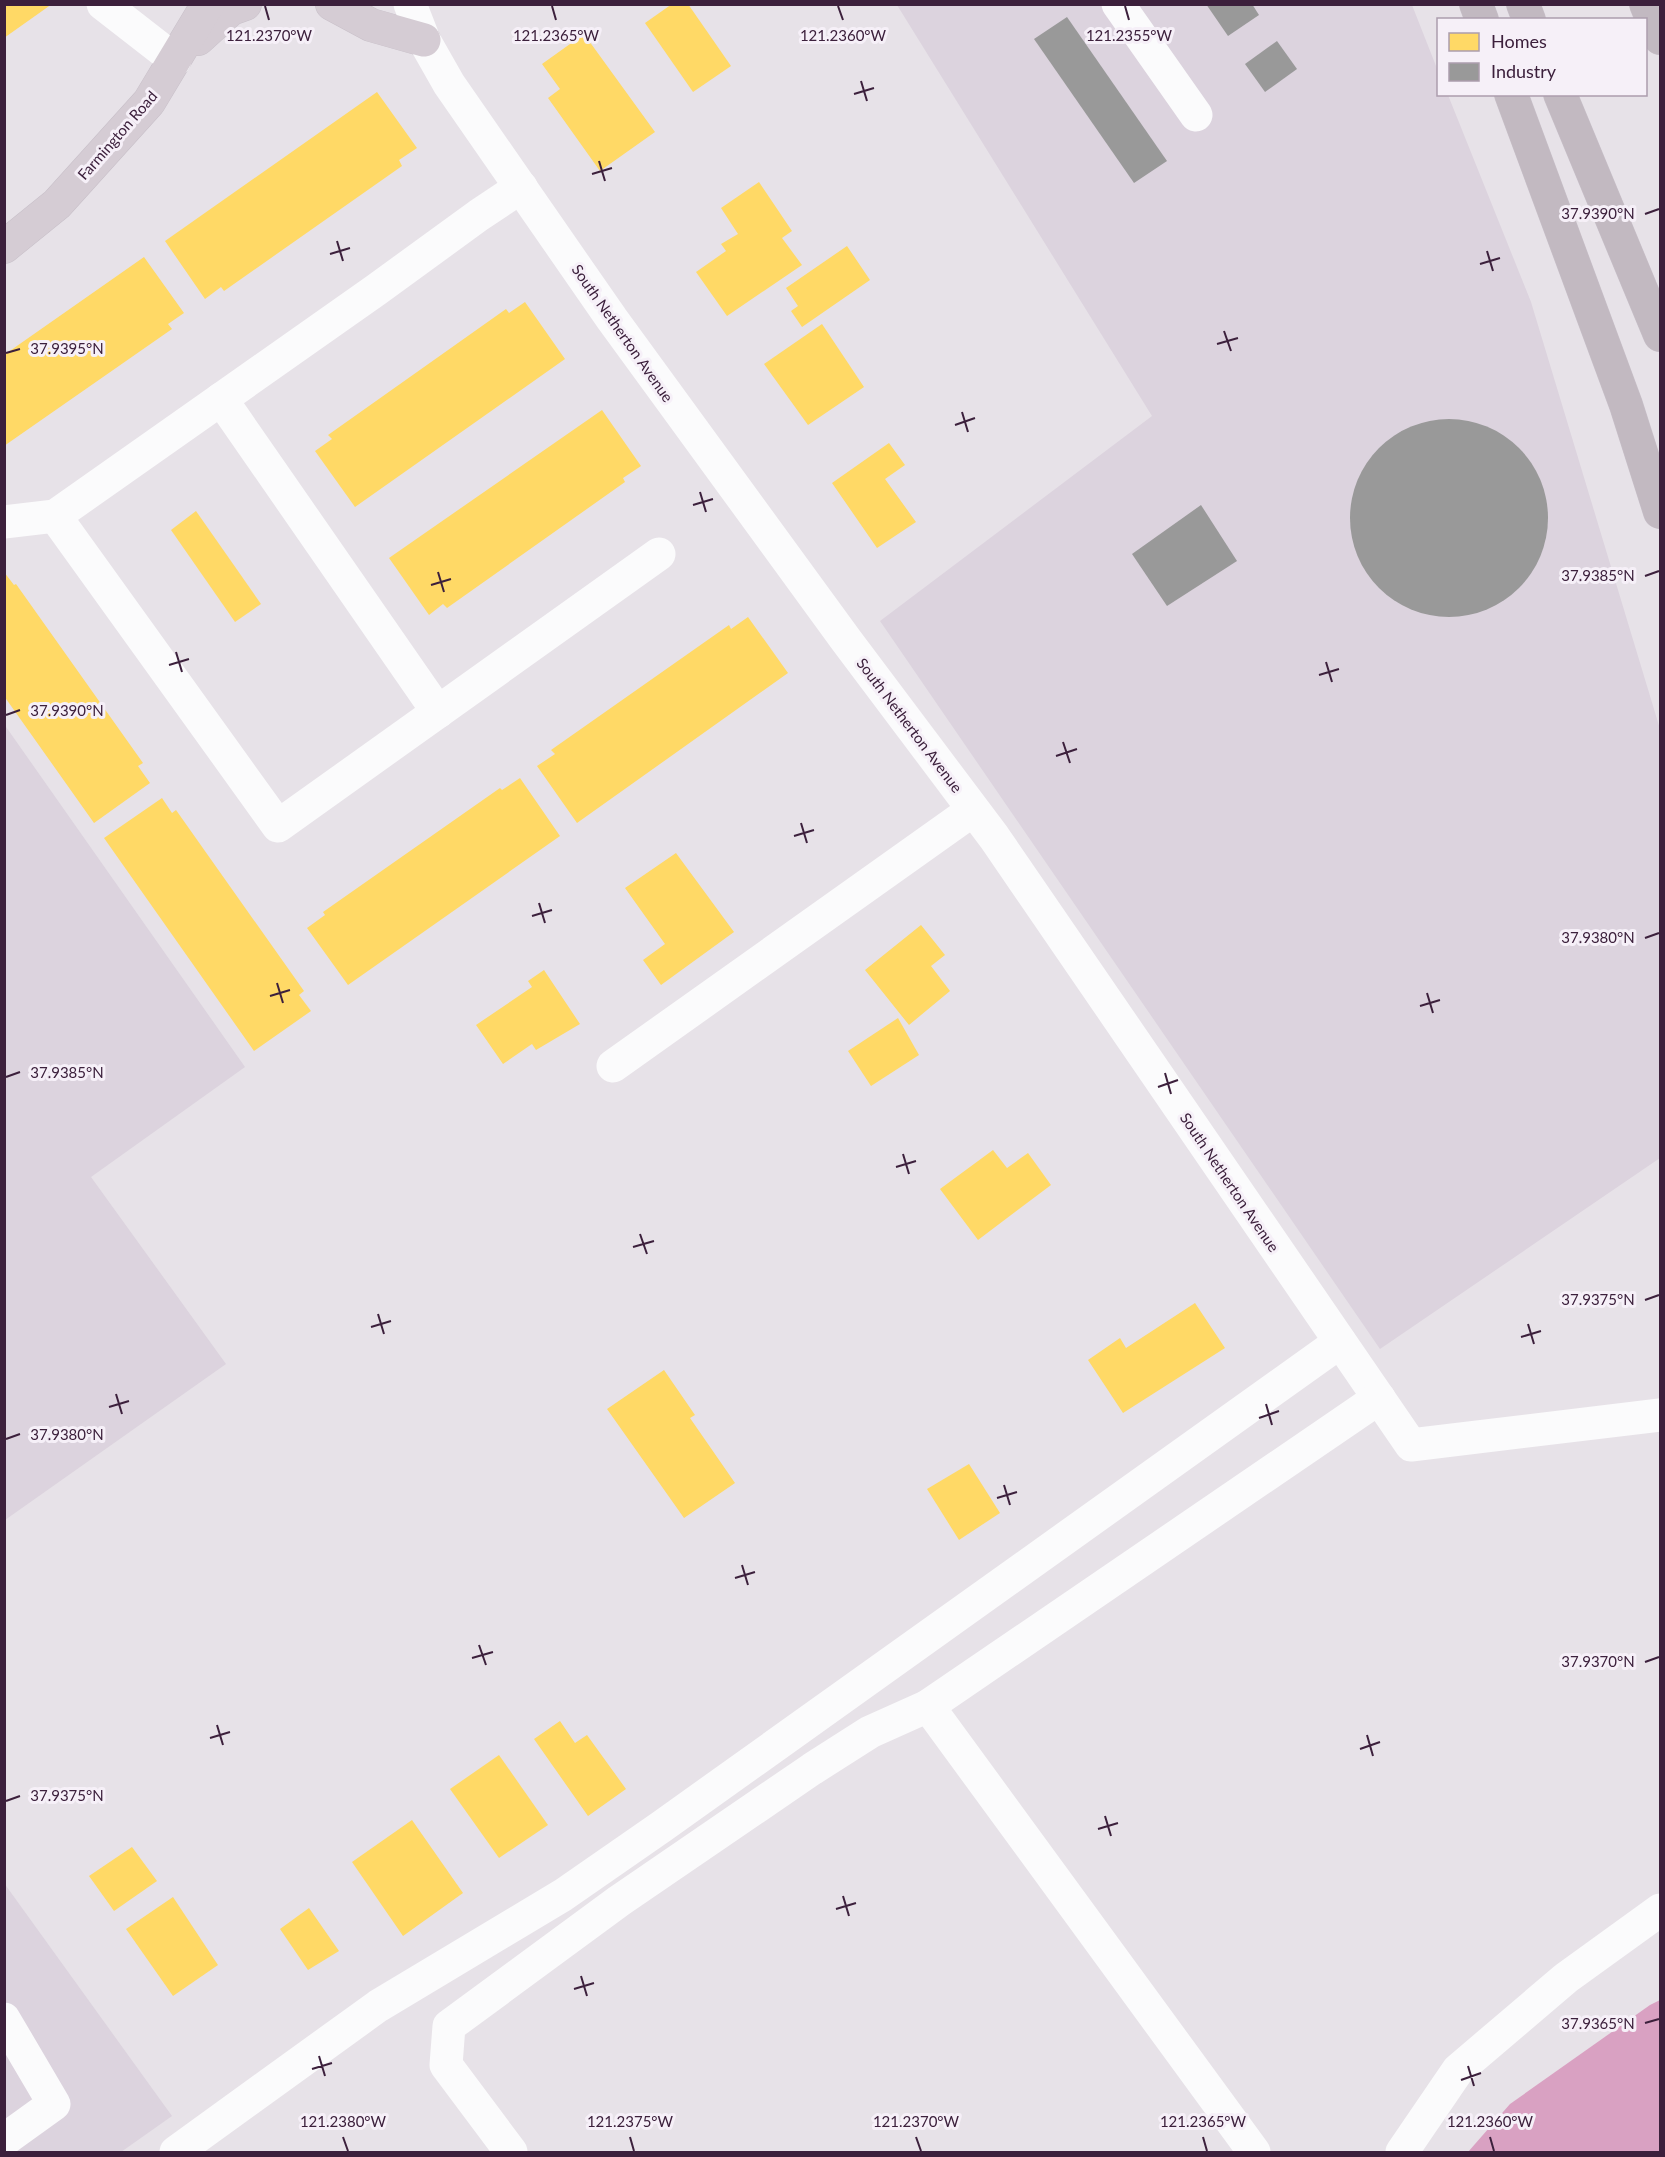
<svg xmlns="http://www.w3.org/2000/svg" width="1665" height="2157" font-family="Lato,sans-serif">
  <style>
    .built { fill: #dcd3de }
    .water { fill: #d9a1c2 }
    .homes { fill: #ffd966 }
    .industry { fill: #999 }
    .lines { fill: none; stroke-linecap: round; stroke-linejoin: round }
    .major-casing { stroke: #c8c0c9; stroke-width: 34 }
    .highway-casing { stroke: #c8c0c9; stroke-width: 34 }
    .minor { stroke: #fbfbfc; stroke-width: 33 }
    .major { stroke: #d5ccd4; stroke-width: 33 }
    .highway { stroke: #c2b9c1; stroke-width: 33 }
    .ticks { fill: none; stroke: #3c203c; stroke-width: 2 }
    .labels { text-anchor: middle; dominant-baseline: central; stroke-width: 6; stroke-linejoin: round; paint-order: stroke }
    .street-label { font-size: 15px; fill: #3c203c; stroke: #f6f0f8 }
    .ticks-label { font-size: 15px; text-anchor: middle; fill: #3c203c; stroke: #f6f0f8; stroke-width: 6; stroke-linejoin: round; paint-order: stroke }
  </style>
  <rect width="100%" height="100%" fill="#e7e2e8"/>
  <g class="built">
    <path d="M897 5H1412L1438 71V94L1448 95 1531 302 1660 729V1158L1380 1349 880 621 1152 416Z"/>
    <path d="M4 724 245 1067 91 1177 226 1364 5 1520Z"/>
    <path d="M4 1883 172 2116 121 2152H5Z"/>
  </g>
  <path class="water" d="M1660 2000V2152H1468L1510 2104 1650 2005Z"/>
  <g class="homes">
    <path d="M4 4H52L4 38Z"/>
    <path d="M672 4H688L731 66 693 92 645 23Z"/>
    <path d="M584 34 655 132 600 171 548 98 560 89 542 64Z"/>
    <path d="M377 92 417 148 399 160 402 166 224 291 221 287 205 299 165 241Z"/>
    <path d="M759 182 792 231 782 238 802 265 727 316 696 272 726 251 721 244 738 234 721 208Z"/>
    <path d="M847 246 870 280 802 327 791 311 798 306 786 288Z"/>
    <path d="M144 257 184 313 168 324 172 329 4 446V355Z"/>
    <path d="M525 302 565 359 355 507 315 451 332 439 328 435 506 309 509 313Z"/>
    <path d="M822 324 864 387 808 425 764 364Z"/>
    <path d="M602 410 641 466 623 478 625 482 447 608 443 604 429 615 389 558Z"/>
    <path d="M889 443 905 465 885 479 916 522 877 548 832 483Z"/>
    <path d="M196 511 261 604 235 622 171 530Z"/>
    <path d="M4 572 14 585 16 584 143 763 138 766 150 783 94 823 4 696Z"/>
    <path d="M748 617 788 673 577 823 537 766 555 754 551 750 729 625 731 629Z"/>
    <path d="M520 778 560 836 348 985 307 928 325 915 323 912 500 788 502 790Z"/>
    <path d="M162 798 172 813 176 810 304 991 299 995 311 1011 254 1051 104 838Z"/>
    <path d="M676 853 734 932 661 985 643 960 665 944 625 888Z"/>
    <path d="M921 925 945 955 931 966 950 991 909 1025 865 970Z"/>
    <path d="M544 970 580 1024 536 1050 532 1044 503 1064 476 1025 532 987 528 981Z"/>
    <path d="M898 1018 919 1055 871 1086 848 1051Z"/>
    <path d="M993 1150 1007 1168 1028 1153 1051 1185 978 1240 940 1189Z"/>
    <path d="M1195 1303 1225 1348 1123 1413 1088 1360 1120 1338 1126 1348Z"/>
    <path d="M664 1370 695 1415 690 1418 735 1483 684 1518 607 1409Z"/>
    <path d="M969 1464 1000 1513 959 1540 927 1489Z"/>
    <path d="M560 1721 575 1743 587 1735 626 1789 588 1816 534 1739Z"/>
    <path d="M499 1755 548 1825 499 1858 450 1789Z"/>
    <path d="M412 1820 463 1893 403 1936 352 1862Z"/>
    <path d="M132 1847 157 1881 114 1911 89 1876Z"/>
    <path d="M173 1897 218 1965 173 1996 126 1929Z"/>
    <path d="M309 1908 339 1951 308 1970 280 1929Z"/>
  </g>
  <g class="industry">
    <path d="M1206 4H1252L1259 15 1228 36Z"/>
    <path d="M1067 17 1167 161 1134 183 1034 39Z"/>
    <path d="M1277 41 1297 69 1265 92 1245 64Z"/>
    <circle cx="1449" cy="518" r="99"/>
    <path d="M1201 505 1237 561 1167 606 1132 554Z"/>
  </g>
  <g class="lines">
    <g class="major-casing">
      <g id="major">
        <path d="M332 4 371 25 424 40"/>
        <path d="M198 39 231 9 245 4"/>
        <path d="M4 247 57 204 149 102 208 4"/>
      </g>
    </g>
    <g class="highway-casing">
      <g id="highway">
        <path d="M1476 4 1482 20"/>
        <path d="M1523 4 1529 20"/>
        <path d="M1646 4 1660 38"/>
        <path d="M1511 94 1626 405 1660 512"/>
        <path d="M1560 94 1660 335"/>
      </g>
    </g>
    <g class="minor">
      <path d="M103 4 175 60"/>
      <path d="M410 4 424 40 449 84 612 319 846 640 994 837 1411 1445 1660 1415"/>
      <path d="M1118 4 1196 115"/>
      <path d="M221 399 438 712"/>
      <path d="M55 516 278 826 659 554"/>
      <path d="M4 522 55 516 376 290 479 215 521 187"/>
      <path d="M613 1066 973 810"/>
      <path d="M4 2019 54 2104 4 2140"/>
      <path d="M176 2152 378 2006 563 1895 661 1827 1340 1342"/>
      <path d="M511 2152 446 2065 449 2026 619 1901 812 1769 870 1732 928 1706"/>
      <path d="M1254 2152 928 1706 1379 1398"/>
      <path d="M1402 2152 1458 2070 1566 1978 1660 1910"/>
    </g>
    <use href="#major" class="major"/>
    <use href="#highway" class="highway"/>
  </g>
  <path class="ticks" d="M265 6 269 20M552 6 556 20M838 6 843 20M1125 6 1129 20M861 81 867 101M854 94 874 88M599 161 605 181M592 174 612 168M1645 214 1659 209M337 241 343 261M1487 251 1493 271M330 254 350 248M1480 264 1500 258M1224 331 1231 351M1217 344 1238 338M6 353 20 349M962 412 968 432M955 425 975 418M700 492 706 512M693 505 713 499M438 572 444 592M1645 576 1659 571M431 585 451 579M176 652 182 672M1326 662 1332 682M169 665 189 659M1319 675 1339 669M6 715 20 710M1063 742 1070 763M1056 756 1077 749M801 823 807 843M794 836 814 830M539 903 545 923M532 916 552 910M1645 938 1659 933M277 983 283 1003M1427 993 1433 1013M270 996 290 990M1420 1006 1440 1000M1165 1073 1171 1094M6 1077 20 1072M1158 1087 1178 1080M903 1154 909 1174M896 1167 916 1161M640 1234 647 1254M633 1247 654 1241M1645 1300 1659 1295M378 1314 384 1334M1528 1324 1534 1344M371 1327 391 1321M1521 1337 1541 1331M116 1394 122 1414M1266 1404 1272 1425M109 1407 129 1401M1259 1418 1279 1411M6 1439 20 1434M1004 1485 1010 1505M997 1498 1017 1492M742 1565 748 1585M735 1578 755 1572M479 1645 486 1665M472 1658 493 1652M1645 1662 1659 1657M217 1725 223 1745M1367 1735 1373 1756M210 1738 230 1732M1360 1749 1380 1742M6 1801 20 1796M1105 1816 1111 1836M1098 1829 1118 1823M843 1896 849 1916M836 1909 856 1903M581 1976 587 1996M574 1989 594 1983M1645 2023 1659 2019M319 2056 325 2076M1468 2066 1474 2086M312 2069 332 2063M1461 2080 1481 2073M343 2137 348 2151M630 2137 634 2151M916 2137 921 2151M1203 2137 1207 2151M1490 2137 1494 2151"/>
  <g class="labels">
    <g class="street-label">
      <text transform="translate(117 135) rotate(-49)">Farmington Road</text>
      <text transform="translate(623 333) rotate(55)">South Netherton Avenue</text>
      <text transform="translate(910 725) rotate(53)">South Netherton Avenue</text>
      <text transform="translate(1230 1182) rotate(56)">South Netherton Avenue</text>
    </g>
  </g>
  <g class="ticks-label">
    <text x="269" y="41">121.2370°W</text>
    <text x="556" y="41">121.2365°W</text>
    <text x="843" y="41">121.2360°W</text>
    <text x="1129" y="41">121.2355°W</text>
    <text x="1598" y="219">37.9390°N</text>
    <text x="67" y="354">37.9395°N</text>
    <text x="1598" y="581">37.9385°N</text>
    <text x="67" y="716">37.9390°N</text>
    <text x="1598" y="943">37.9380°N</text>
    <text x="67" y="1078">37.9385°N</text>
    <text x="1598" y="1305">37.9375°N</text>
    <text x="67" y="1440">37.9380°N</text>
    <text x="1598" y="1667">37.9370°N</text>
    <text x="67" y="1801">37.9375°N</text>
    <text x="1598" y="2029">37.9365°N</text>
    <text x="343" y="2127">121.2380°W</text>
    <text x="630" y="2127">121.2375°W</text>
    <text x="916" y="2127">121.2370°W</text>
    <text x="1203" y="2127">121.2365°W</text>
    <text x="1490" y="2127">121.2360°W</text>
  </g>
  <rect width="1665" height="2157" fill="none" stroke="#3c203c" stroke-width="12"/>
  <rect x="1437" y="18" width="210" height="78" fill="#f6f0f8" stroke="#ac9dad" stroke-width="1.5"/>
  <rect x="1449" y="33" width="30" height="18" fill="#ffd966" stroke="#ac9dad" stroke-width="1.5"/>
  <text x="1491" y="48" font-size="18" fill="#3c203c">Homes</text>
  <rect x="1449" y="63" width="30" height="18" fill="#999999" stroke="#ac9dad" stroke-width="1.5"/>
  <text x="1491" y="78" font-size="18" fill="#3c203c">Industry</text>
</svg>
